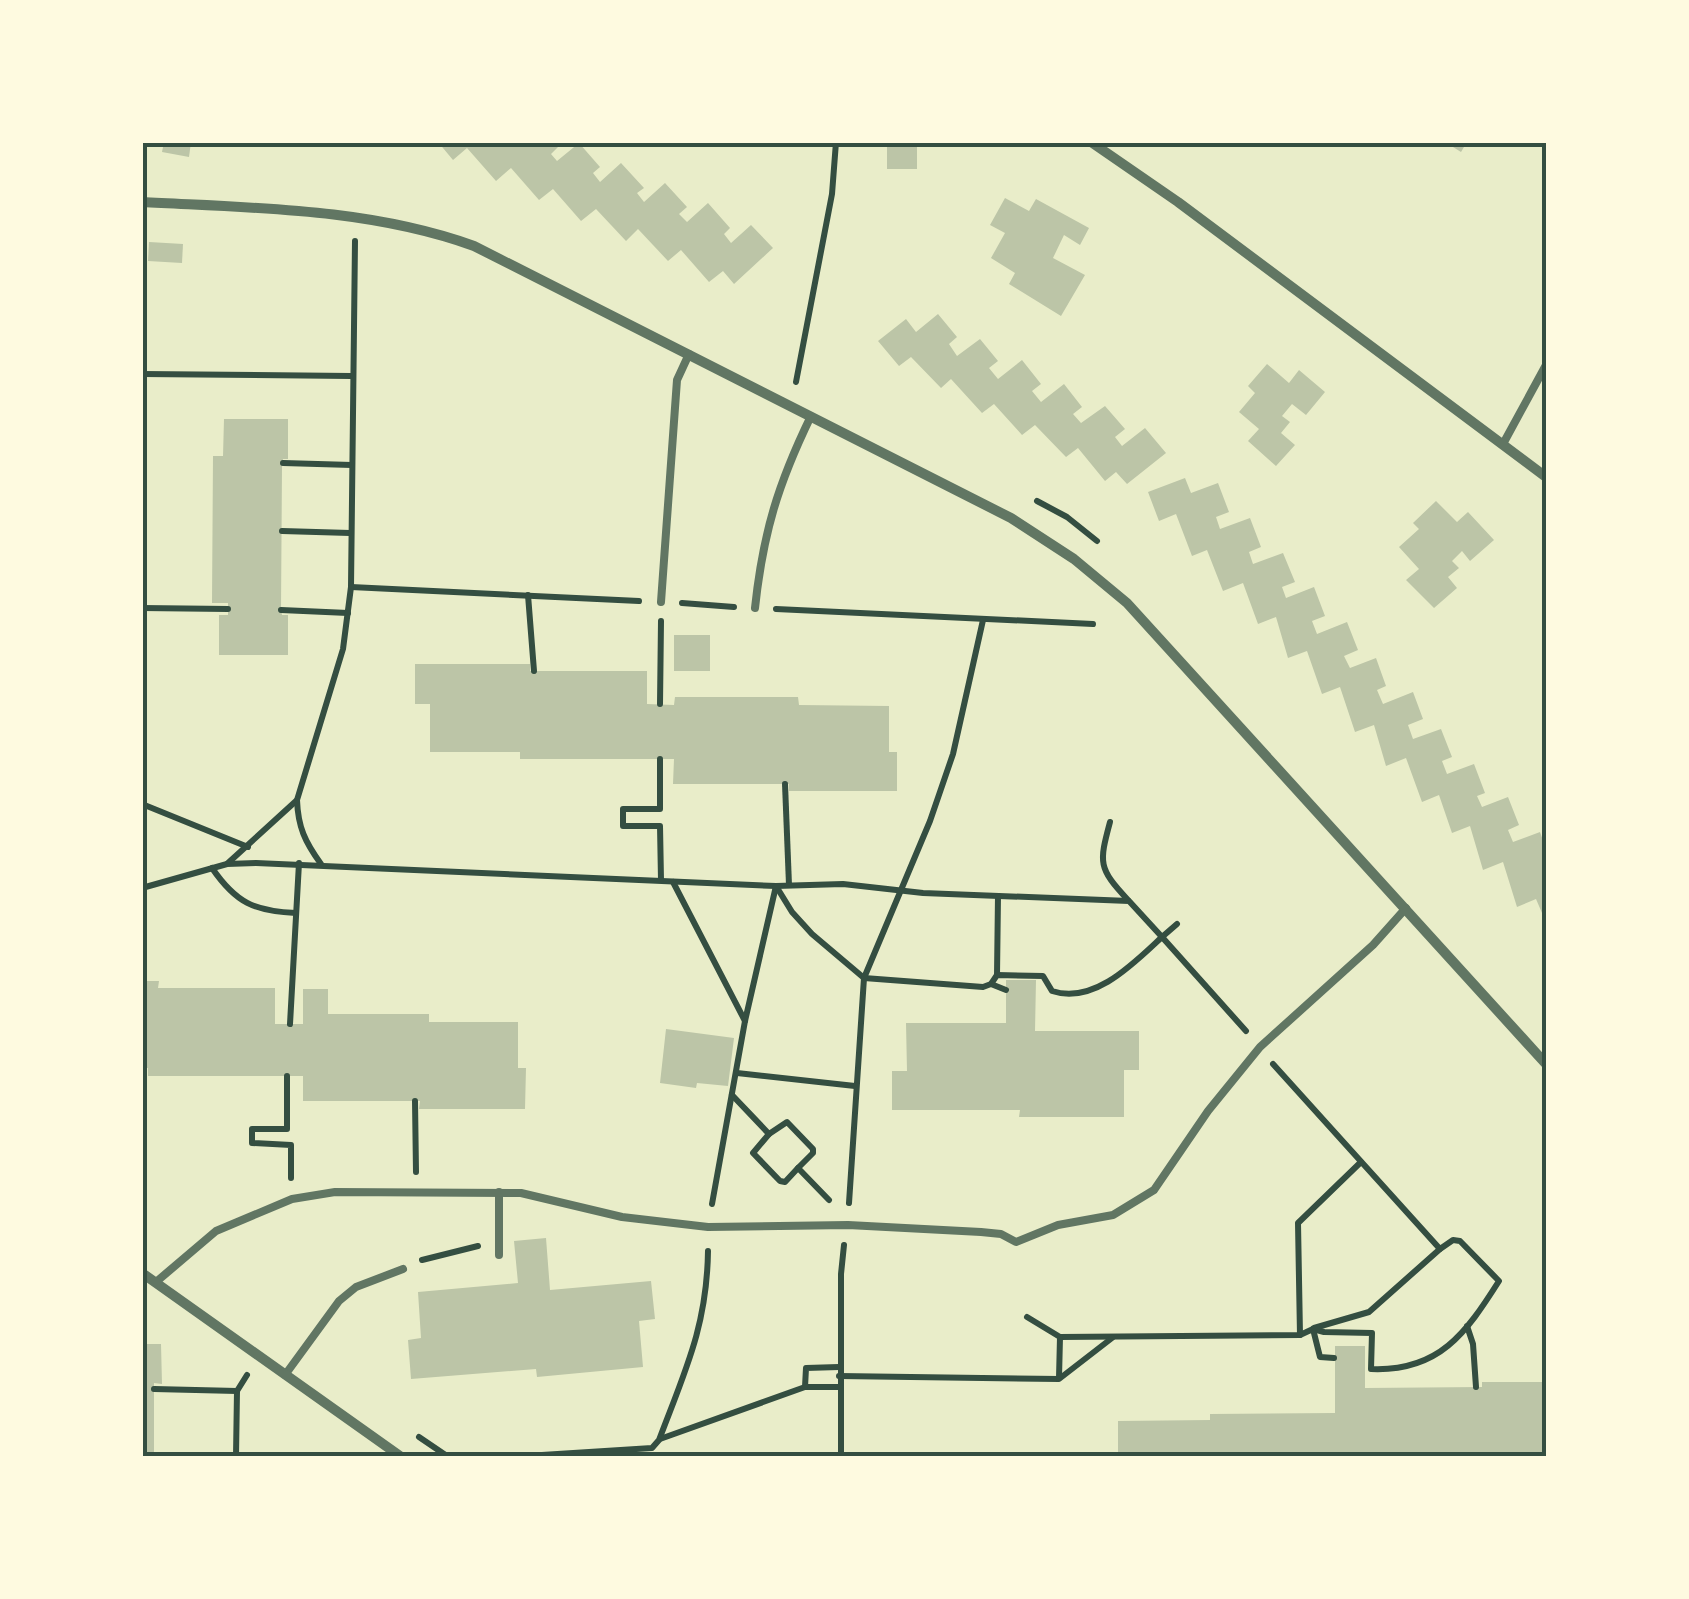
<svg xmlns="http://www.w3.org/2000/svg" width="1689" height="1599" font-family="'Varela Round',sans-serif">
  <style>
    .building { fill: #bcc5a7 }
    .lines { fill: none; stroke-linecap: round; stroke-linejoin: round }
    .path { stroke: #344e41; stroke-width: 6 }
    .service { stroke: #617663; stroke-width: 8 }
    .minor { stroke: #617663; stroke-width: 10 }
    .neatline { fill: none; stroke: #344e41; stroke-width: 4 }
  </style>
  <rect width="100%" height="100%" fill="#e9edc9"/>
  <g class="building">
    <path d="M164 142H191L189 157 162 152Z"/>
    <path d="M438 142H553L558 147 551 154 557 161 579 143 600 167 593 173 600 182 621 163 644 188 637 193 644 202 665 183 687 207 679 214 687 222 708 203 730 228 724 234 731 243 751 225 773 248 734 284 723 271 709 282 681 250 668 261 638 229 626 241 596 209 581 221 553 189 539 200 511 168 496 181 467 148 453 160Z"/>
    <rect x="887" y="142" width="30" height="27"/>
    <path d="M1445 142H1467L1461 152Z"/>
    <path d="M1005 198 1029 211 1036 199 1089 228 1080 245 1064 235 1053 258 1085 275 1061 316 1009 284 1015 273 991 258 1005 233 990 225Z"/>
    <path d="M149 242 183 244 182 263 148 261Z"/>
    <path d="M938 314 957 337 949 344 957 356 980 339 998 361 989 368 998 379 1022 360 1041 384 1032 391 1041 402 1064 384 1082 407 1073 414 1081 423 1105 406 1125 429 1115 437 1122 446 1145 428 1166 453 1127 484 1116 472 1105 481 1078 448 1066 457 1035 425 1022 435 994 404 982 413 951 379 941 388 911 357 899 366 878 341 906 319 916 332Z"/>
    <path d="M1267 364 1289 383 1299 370 1325 392 1306 415 1292 404 1282 416 1290 422 1281 433 1295 445 1276 466 1248 441 1259 429 1239 412 1255 393 1248 386Z"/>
    <path d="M224 419H288V459H283L282 467 281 610 282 615H288V655H219V615H228V603H212L213 456H223Z"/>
    <path d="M1185 478 1191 493 1218 483 1229 512 1216 517 1220 529 1250 518 1261 547 1249 552 1253 564 1283 553 1295 582 1282 587 1286 598 1314 587 1325 616 1312 621 1317 634 1347 622 1358 650 1344 656 1350 668 1376 658 1386 686 1377 690 1383 704 1413 692 1423 719 1408 725 1413 739 1441 729 1452 757 1442 761 1447 774 1474 764 1485 793 1477 796 1482 807 1508 797 1519 825 1508 830 1513 842 1540 832 1546 849V862L1543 864 1546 873V912L1542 913 1536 899 1517 907 1503 862 1483 870 1470 826 1452 833 1439 795 1422 802 1406 758 1386 766 1374 725 1355 732 1340 687 1322 694 1307 651 1288 658 1276 617 1258 624 1243 583 1223 591 1207 550 1192 556 1176 514 1159 521 1148 492Z"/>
    <path d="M1436 501 1457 522 1468 512 1494 540 1470 561 1462 551 1452 561 1459 568 1448 577 1457 588 1434 608 1406 580 1419 569 1399 547 1419 529 1413 523Z"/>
    <rect x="674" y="635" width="36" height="36"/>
    <path d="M415 664H530V671H647V704L674 705 675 697H798L799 705 889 706V752H897V791H789V784H673L674 759H520V752H430V704H415Z"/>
    <path d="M1006 980H1036L1035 1031H1139V1070H1124V1117H1019L1020 1110H892V1071H907L906 1023H1006Z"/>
    <path d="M142 981H159L158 988H275V1024H303V989H328V1014H429V1022H518V1068H526L525 1109H419L420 1101H303V1076H148V1068H142Z"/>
    <path d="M666 1029 734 1038 728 1086 697 1083 696 1088 660 1083Z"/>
    <path d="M546 1238 550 1290 651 1281 655 1319 639 1321 643 1367 537 1377 536 1369 411 1379 408 1340 421 1338 418 1292 518 1283 514 1241Z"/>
    <path d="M142 1344H161L162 1384 154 1383V1456H142Z"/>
    <path d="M1335 1346H1365V1388L1482 1387V1382H1546V1456H1118V1421L1210 1420V1414L1335 1413Z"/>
    <path d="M693 1452V1456H668V1454Z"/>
  </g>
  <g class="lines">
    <g class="path">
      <path d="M142 374 351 376"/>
      <path d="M796 382 832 194 836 142"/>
      <path d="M283 463 352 465"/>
      <path d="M1037 501 1067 517 1097 541"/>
      <path d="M282 531 350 533"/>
      <path d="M351 587 639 601"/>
      <path d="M528 595 534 671"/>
      <path d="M682 603 734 607"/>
      <path d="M142 608 228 609"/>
      <path d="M776 609 1093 624"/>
      <path d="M281 610 348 613"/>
      <path d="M660 704 661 621"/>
      <path d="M660 759V809H623V826H660L661 880"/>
      <path d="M785 784 789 885"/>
      <path d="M142 804 248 847"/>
      <path d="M1110 822C1099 863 1098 868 1128 900"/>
      <path d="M228 863 296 801"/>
      <path d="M321 864C305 842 298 827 297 800L343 649 351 587 355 241"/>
      <path d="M212 868C236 903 254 911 296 913"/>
      <path d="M673 882 745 1021"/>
      <path d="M142 888 227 864 256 863 776 886 792 912 812 934 864 978 983 987 991 984 997 975 1043 976 1052 991C1094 1005 1134 963 1162 937L1246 1031"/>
      <path d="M997 975 998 896"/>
      <path d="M991 984 1006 990"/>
      <path d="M290 1024 299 863"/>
      <path d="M1273 1064 1440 1249 1453 1240 1460 1241 1499 1281C1466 1333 1439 1372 1371 1369L1372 1333 1324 1332 1313 1329"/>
      <path d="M737 1073 855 1086"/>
      <path d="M287 1076V1129H252V1143L291 1145V1178"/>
      <path d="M732 1095 769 1134 787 1122 813 1149V1153L798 1168 829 1200"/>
      <path d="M415 1101 416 1172"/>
      <path d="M769 1134 753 1153 780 1181 785 1182 798 1168"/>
      <path d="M849 1203 864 978 930 821 953 754 983 620"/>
      <path d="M712 1204 745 1021 776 886 843 884 923 893 1129 901 1162 937 1177 924"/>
      <path d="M422 1260 478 1246"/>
      <path d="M1027 1317 1060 1337 1300 1335 1313 1329 1320 1357 1334 1358"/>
      <path d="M1467 1326 1473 1344 1476 1387"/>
      <path d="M1314 1328 1369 1312 1440 1249"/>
      <path d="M1300 1335 1298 1223 1361 1162"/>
      <path d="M839 1376 1059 1379 1112 1338"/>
      <path d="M1059 1378 1060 1337"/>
      <path d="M805 1387H839"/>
      <path d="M154 1389 237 1391"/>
      <path d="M419 1437 447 1456"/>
      <path d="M660 1439 805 1387 806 1368 839 1367"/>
      <path d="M236 1456 237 1391 247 1375"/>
      <path d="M526 1456 652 1448 659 1440C685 1371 707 1326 708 1251"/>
      <path d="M841 1456V1274L844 1245"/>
    </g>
    <g class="service">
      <path d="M1503 444 1546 365"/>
      <path d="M661 602 677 380 689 354"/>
      <path d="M755 608C763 533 778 484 811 416"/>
      <path d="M499 1192V1255"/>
      <path d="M156 1282 216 1231 292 1199 335 1192 521 1193 622 1217 708 1227 848 1225 981 1232 1001 1234 1016 1242 1058 1225 1113 1215 1154 1190 1208 1111 1260 1047 1373 945 1406 908"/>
      <path d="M285 1375 339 1301 356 1287 403 1269"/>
    </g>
    <g class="minor">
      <path d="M1091 142 1178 202 1546 477"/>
      <path d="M142 202C253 208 369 208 474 246L1011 518 1074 559 1127 603 1546 1064"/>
      <path d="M142 1273 400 1456"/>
    </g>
  </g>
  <rect width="1689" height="1599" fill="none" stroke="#fefae0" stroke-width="290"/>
  <rect x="145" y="145" width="1399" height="1309" class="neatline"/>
</svg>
